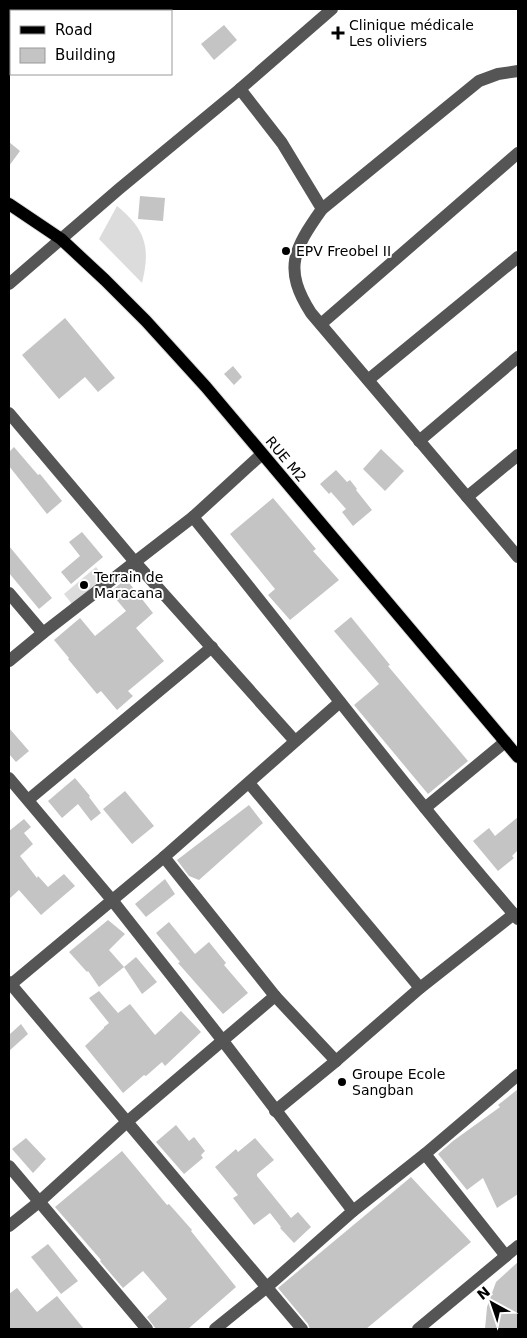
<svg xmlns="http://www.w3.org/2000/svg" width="527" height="1338" font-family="'DejaVu Sans',sans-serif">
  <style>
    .grass { fill: #dcdcdc }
    .building { fill: #c4c4c4 }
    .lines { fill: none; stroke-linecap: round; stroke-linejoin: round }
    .major-casing { stroke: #dbdbdb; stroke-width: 14 }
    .minor { stroke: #555; stroke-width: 12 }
    .major { stroke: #000; stroke-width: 12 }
    .poi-dot { fill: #000; stroke: #fff; stroke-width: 2 }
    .labels { text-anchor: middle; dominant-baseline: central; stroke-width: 4; stroke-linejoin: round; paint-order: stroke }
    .poi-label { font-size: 14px; fill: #000; stroke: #fff; text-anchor: start }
    .street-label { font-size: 14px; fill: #000; stroke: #fff }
  </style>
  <rect width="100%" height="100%" fill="#fff"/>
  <g class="grass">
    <path d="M117 206C145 229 151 247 142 283L99 239Z"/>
    <path d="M96 567 104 577 72 604 64 594Z"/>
  </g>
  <g class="building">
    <path d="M224 25 237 40 214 60 201 44Z"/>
    <path d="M9 142 20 151 9 166Z"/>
    <path d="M140 196 165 198 163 221 138 219Z"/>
    <path d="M65 318 115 378 98 392 85 377 59 399 22 355Z"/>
    <path d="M233 366 242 377 234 385 224 374Z"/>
    <path d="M14 447 38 475 40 474 62 501 47 514 9 466V452Z"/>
    <path d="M381 449 404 471 385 491 363 469Z"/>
    <path d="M336 470 347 482 350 480 357 489 356 490 372 510 353 526 342 512 346 509 331 492 329 494 320 484Z"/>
    <path d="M273 498 316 549 313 551 339 580 290 620 268 595 275 589 230 534Z"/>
    <path d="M82 532 103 557 71 584 61 572 80 556 69 542Z"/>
    <path d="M9 546 52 598 39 609 9 573Z"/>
    <path d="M126 579 153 613 136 628 164 661 128 691 133 696 117 710 101 691 97 694 68 659 69 658 54 640 80 618 95 636 126 611 110 592Z"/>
    <path d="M351 617 390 665 388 666 468 761 428 794 354 705 379 684 334 631Z"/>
    <path d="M9 728 29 751 16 762 9 754Z"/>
    <path d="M75 778 90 796 89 797 101 813 91 821 78 804 62 818 48 801Z"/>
    <path d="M125 791 154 826 132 844 103 809Z"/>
    <path d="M249 805 263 823 199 880 189 876 177 860Z"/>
    <path d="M518 817V850L512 856 514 858 498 871 473 841 489 828 495 836Z"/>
    <path d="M24 819 31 827 24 833 33 844 20 856 37 878 38 876 48 887 64 874 75 886 41 915 19 890 9 899V831Z"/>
    <path d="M165 879 175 894 146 917 135 904Z"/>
    <path d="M108 920 125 934 109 950 124 967 99 987 88 971 87 972 69 952Z"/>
    <path d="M169 922 195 954 209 942 226 963 224 965 248 993 223 1014 178 963 180 962 156 933Z"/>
    <path d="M136 957 157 982 142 994 124 967Z"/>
    <path d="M99 991 118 1013 130 1004 155 1035 181 1011 201 1032 165 1066 162 1062 146 1076 144 1075 123 1093 85 1046 104 1028V1027L109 1023 89 998Z"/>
    <path d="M21 1024 28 1034 9 1051V1035Z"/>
    <path d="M518 1089V1194L497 1208 483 1178 467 1190 438 1154 453 1141 500 1107 498 1105Z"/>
    <path d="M176 1125 189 1141 194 1137 205 1151 201 1155 203 1158 184 1174 156 1142Z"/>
    <path d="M26 1138 46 1159 33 1173 12 1149Z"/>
    <path d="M255 1138 274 1160 257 1174V1176L291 1218 298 1212 311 1227 294 1243 280 1228 281 1227 270 1213 254 1225 233 1198 238 1195 215 1167 236 1149 238 1152Z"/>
    <path d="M122 1151 167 1205 169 1204 192 1230 191 1231 236 1287 188 1329H156L147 1317 167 1299 143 1271 123 1288 100 1261 101 1260 55 1207Z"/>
    <path d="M411 1177 471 1242 366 1329H310L308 1324 278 1288Z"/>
    <path d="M48 1244 78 1281 61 1294 31 1257Z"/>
    <path d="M518 1262V1329H485L487 1307 496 1282Z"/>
    <path d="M17 1288 37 1312 57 1296 84 1329H9V1294Z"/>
  </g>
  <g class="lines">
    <g class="major-casing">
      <path id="major" d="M9 204 61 239 105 280 146 321 206 387 518 757"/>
    </g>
    <g class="minor">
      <path d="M518 71 498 74 479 81 322 209C293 250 283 269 311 313L518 557"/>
      <path d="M240 89 282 143 322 209"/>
      <path d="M9 284 119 189 240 89 332 9"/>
      <path d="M321 324 518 153"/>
      <path d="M368 380 518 257"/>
      <path d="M9 413 135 562 295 741"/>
      <path d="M419 441 518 357"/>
      <path d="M467 497 518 455"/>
      <path d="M193 517C302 651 405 789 518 919"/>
      <path d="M9 593 43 633"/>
      <path d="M9 661 43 633 193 517 262 454"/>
      <path d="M9 778 112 900 223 1041 353 1211"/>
      <path d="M249 783 420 988"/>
      <path d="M28 800 212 647"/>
      <path d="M425 808 505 742"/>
      <path d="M164 857 275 996 336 1061"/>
      <path d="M9 982 302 1329"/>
      <path d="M9 986 164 857 340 702"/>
      <path d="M275 1111 336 1061 420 988 514 914"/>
      <path d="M425 1154 506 1256"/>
      <path d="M9 1166 147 1329"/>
      <path d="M9 1226 39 1202 128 1121 275 996"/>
      <path d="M215 1329 267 1287 353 1211 425 1154 518 1075"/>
      <path d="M418 1329 518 1246"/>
    </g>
    <use href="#major" class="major"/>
  </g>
  <g class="poi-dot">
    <path d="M335.5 25.5h5v5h5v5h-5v5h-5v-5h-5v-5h5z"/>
    <circle cx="286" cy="251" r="5"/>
    <circle cx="84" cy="585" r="5"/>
    <circle cx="342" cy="1082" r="5"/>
  </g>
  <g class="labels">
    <g class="poi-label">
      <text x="349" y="25">Clinique médicale<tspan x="349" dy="16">Les oliviers</tspan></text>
      <text x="296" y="251">EPV Freobel II</text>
      <text x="94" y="577">Terrain de<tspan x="94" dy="16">Maracana</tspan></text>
      <text x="352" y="1074">Groupe Ecole<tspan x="352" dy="16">Sangban</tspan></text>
    </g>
    <g class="street-label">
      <text transform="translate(286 459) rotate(50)">RUE M2</text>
    </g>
  </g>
  <rect width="527" height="1338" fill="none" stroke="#000000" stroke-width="20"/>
  <rect x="10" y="10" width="162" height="65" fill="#ffffff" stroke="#999999"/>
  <rect x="20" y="26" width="25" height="8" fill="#000000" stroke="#999999"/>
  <text x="55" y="35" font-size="15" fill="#000000">Road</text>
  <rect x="20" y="48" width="25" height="15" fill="#c4c4c4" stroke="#999999"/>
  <text x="55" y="60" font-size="15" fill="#000000">Building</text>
  <g transform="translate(492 1303) rotate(320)" stroke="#ffffff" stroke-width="4" paint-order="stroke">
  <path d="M0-4L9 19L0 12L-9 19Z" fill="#000000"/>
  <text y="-8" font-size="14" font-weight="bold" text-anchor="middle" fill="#000000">N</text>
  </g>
</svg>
